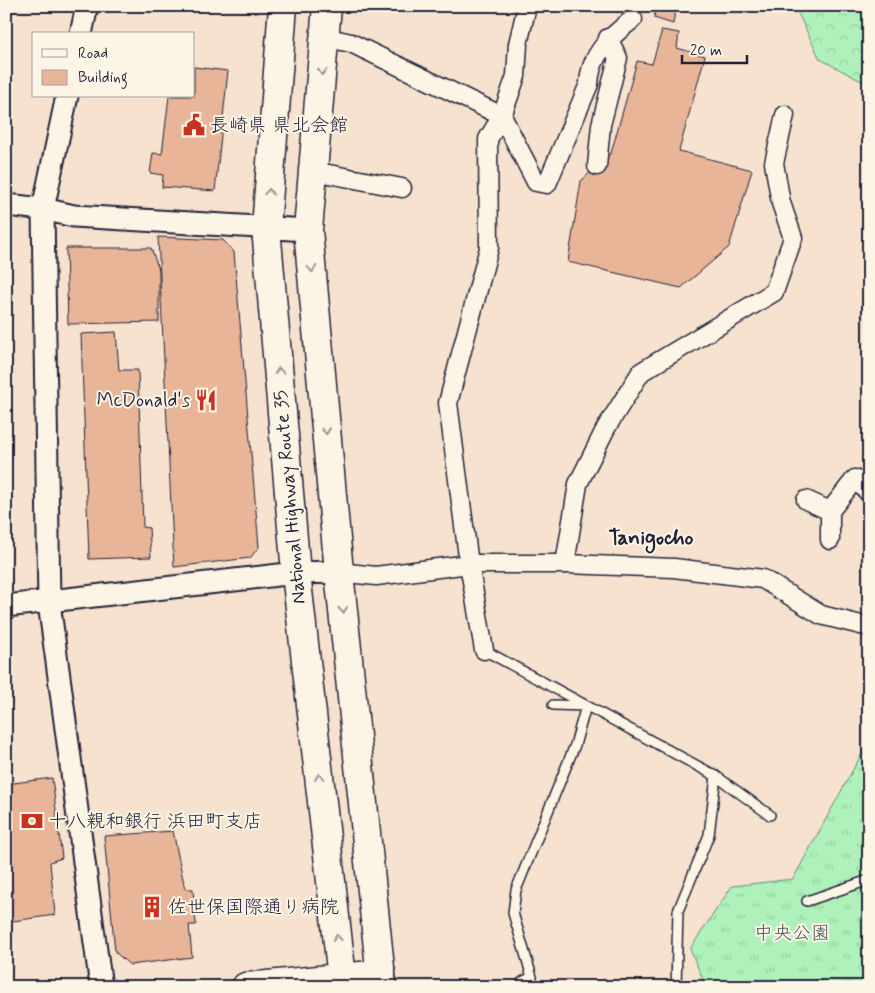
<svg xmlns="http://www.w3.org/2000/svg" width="875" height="993" font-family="Mynerve,'Klee One',sans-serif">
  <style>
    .grass { fill: url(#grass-tufts); stroke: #688a7b }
    .forest { fill: url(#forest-crowns); stroke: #688a7b }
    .building { fill: #e8b599; stroke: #22223b }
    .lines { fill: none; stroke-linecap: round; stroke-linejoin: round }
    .service-casing { stroke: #22223b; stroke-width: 12 }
    .minor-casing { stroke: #22223b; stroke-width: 21 }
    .tertiary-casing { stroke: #22223b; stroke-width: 25 }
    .primary-casing { stroke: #22223b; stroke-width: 31 }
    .trunk-casing { stroke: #22223b; stroke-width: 31 }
    .service { stroke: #fcf5e5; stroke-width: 9 }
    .minor { stroke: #fcf5e5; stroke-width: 18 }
    .tertiary { stroke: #fcf5e5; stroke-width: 21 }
    .primary { stroke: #fcf5e5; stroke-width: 28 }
    .trunk { stroke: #fcf5e5; stroke-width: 28 }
    .oneway { stroke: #9a9698 }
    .labels { text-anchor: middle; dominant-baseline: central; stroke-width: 4; stroke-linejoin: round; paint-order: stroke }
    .poi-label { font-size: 19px; fill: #22223b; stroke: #fcf5e5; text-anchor: start }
    .street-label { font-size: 19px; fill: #22223b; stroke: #fcf5e5 }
    .park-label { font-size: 19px; fill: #45565b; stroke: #fcf5e5 }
    .quarter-label { font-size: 21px; font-weight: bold; fill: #22223b; stroke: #fcf5e5 }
  </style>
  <defs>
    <pattern id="grass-tufts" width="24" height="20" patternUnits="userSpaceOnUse" patternTransform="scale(1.25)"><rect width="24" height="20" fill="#aef1bb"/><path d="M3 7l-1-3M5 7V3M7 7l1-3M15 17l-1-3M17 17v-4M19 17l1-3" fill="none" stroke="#95cea2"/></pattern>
    <pattern id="forest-crowns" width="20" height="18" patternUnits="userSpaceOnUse" patternTransform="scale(1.25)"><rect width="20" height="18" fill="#aef1bb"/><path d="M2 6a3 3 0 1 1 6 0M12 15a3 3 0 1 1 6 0" fill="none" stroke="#95cea2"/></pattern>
  </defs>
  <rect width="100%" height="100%" fill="#f6e2ce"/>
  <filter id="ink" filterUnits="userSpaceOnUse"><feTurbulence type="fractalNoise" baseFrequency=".02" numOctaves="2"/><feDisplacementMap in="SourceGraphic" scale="10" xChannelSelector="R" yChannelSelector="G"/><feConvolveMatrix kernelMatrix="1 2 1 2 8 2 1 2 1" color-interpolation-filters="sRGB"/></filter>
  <g filter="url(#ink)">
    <path class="grass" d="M869 748V987H824L821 980 802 987H706L690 949 732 886 793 879 861 755Z"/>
    <path class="forest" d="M799 6H869V85L820 59 798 13Z"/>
    <g class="building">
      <path d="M656 6H676L673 24 654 18Z"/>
      <path d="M662 30 679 33 677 48 705 56 679 151 752 170 729 247 681 288 568 262 581 181 611 153 637 61 652 64Z"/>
      <path d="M194 67 228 71 215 191 162 187 163 175 150 173 153 153 162 154 169 96H194Z"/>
      <path d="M158 237 223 240 234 252 259 547 250 558 174 567Z"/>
      <path d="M66 248H151L159 270V322L68 324Z"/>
      <path d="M116 332 119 370H138L143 527 149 528 151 557 89 559 81 334Z"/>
      <path d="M52 778 62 858 50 862 55 915 6 922V784Z"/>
      <path d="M173 831 185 889H193L196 925H189L192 957 130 965 115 952 104 836Z"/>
    </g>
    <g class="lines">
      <g class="service-casing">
        <g id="service">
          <path d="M484 650 716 776 770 815"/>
          <path d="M807 901 869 880"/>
          <path d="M522 982 532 977 513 913 516 890 575 745 586 706 553 705"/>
          <path d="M676 987 678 911 709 835 716 776"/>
        </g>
      </g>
      <g class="minor-casing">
        <g id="minor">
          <path d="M324 37 351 43 502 116 536 182 547 184 589 84C590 54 611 36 633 19"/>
          <path d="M597 166 601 125 618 58 608 38"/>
          <path d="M313 171 402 188"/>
          <path d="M806 500 830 511"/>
          <path d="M830 540V511L855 479 869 493"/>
          <path d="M565 564 578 484 606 428 641 372 774 292 793 238 781 203 774 163 785 115"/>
          <path d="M339 572 376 576 469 564H565L674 568 763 579 821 615 869 627"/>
          <path d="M484 650 469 564 448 403 489 248 488 139 502 116 516 76 518 44 527 6"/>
        </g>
      </g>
      <g class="tertiary-casing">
        <g id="tertiary">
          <path d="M81 34 87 6"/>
          <path d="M67 96 43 209 49 603 101 987"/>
          <path d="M6 205 43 209 74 216 308 230"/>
          <path d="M6 606 296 573 339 572"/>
        </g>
      </g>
      <g class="primary-casing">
        <path id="primary" d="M246 987 381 974"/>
      </g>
      <g class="trunk-casing">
        <g id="trunk">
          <path d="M283 6 266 228 296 573 343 987"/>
          <path d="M327 6 308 230 339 572 382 987"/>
        </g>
      </g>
      <use href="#service" class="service"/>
      <use href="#minor" class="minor"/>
      <use href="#tertiary" class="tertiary"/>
      <use href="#primary" class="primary"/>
      <use href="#trunk" class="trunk"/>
    </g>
    <defs><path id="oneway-chevron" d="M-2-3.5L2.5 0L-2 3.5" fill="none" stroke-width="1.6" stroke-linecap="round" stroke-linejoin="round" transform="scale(1.25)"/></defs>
    <g class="oneway">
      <use href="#oneway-chevron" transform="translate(322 72) rotate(95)"/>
      <use href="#oneway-chevron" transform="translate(269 192) rotate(-86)"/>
      <use href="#oneway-chevron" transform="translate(312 269) rotate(85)"/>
      <use href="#oneway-chevron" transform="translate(279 371) rotate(-95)"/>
      <use href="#oneway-chevron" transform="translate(326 431) rotate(85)"/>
      <use href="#oneway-chevron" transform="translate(343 610) rotate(84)"/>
      <use href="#oneway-chevron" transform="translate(319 777) rotate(-96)"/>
      <use href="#oneway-chevron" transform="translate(337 938) rotate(-96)"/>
    </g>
  </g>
  <defs>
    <g id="civic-bare" transform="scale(1.725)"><path d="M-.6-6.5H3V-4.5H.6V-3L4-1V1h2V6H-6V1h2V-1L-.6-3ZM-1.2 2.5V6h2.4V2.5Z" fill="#c8321e" stroke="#fcf5e5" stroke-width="2.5" paint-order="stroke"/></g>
    <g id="restaurant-bare" transform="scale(1.725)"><path d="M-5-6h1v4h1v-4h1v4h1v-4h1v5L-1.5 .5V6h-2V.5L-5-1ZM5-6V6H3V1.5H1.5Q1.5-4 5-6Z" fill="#c8321e" stroke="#fcf5e5" stroke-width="2.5" paint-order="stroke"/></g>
    <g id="bank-bare" transform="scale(1.725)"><path d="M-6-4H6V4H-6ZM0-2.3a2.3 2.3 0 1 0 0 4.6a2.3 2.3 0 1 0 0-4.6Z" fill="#c8321e" stroke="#fcf5e5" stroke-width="2.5" paint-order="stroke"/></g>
    <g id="building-bare" transform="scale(1.725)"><path d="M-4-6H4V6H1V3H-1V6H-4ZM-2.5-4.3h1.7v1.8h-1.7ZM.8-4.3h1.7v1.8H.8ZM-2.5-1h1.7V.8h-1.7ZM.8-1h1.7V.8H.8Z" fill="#c8321e" stroke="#fcf5e5" stroke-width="2.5" paint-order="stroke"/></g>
  </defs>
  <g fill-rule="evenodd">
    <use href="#civic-bare" x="194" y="125"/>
    <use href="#restaurant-bare" x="206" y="400"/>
    <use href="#bank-bare" x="32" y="821"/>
    <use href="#building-bare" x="152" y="907"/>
  </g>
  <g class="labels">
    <g class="poi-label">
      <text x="210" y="125">長崎県 県北会館</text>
      <text x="190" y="400" text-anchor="end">McDonald's</text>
      <text x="48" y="821">十八親和銀行 浜田町支店</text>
      <text x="168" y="907">佐世保国際通り病院</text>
    </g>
    <g class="street-label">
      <text transform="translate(290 497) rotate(-95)">National Highway Route 35</text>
    </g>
    <g class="park-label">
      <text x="792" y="933">中央公園</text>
    </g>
    <g class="quarter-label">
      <text x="651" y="538">Tanigocho</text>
    </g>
  </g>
  <rect width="875" height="993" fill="none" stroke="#fcf5e5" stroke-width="25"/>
  <rect x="12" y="12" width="850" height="968" fill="none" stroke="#22223b" stroke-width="2" filter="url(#ink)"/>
  <rect x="32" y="32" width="162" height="65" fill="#fcf5e5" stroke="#a5a1a1"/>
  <rect x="42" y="49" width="25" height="8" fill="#fcf5e5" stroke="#a5a1a1"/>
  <text x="78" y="58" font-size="15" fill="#22223b">Road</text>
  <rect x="42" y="70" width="25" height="15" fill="#e8b599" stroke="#a5a1a1"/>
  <text x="78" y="82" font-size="15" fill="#22223b">Building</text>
  <path d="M682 55v8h65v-8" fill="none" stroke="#22223b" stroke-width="2.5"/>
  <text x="690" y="55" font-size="15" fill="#22223b" stroke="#fcf5e5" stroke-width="4" paint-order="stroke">20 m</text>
</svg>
